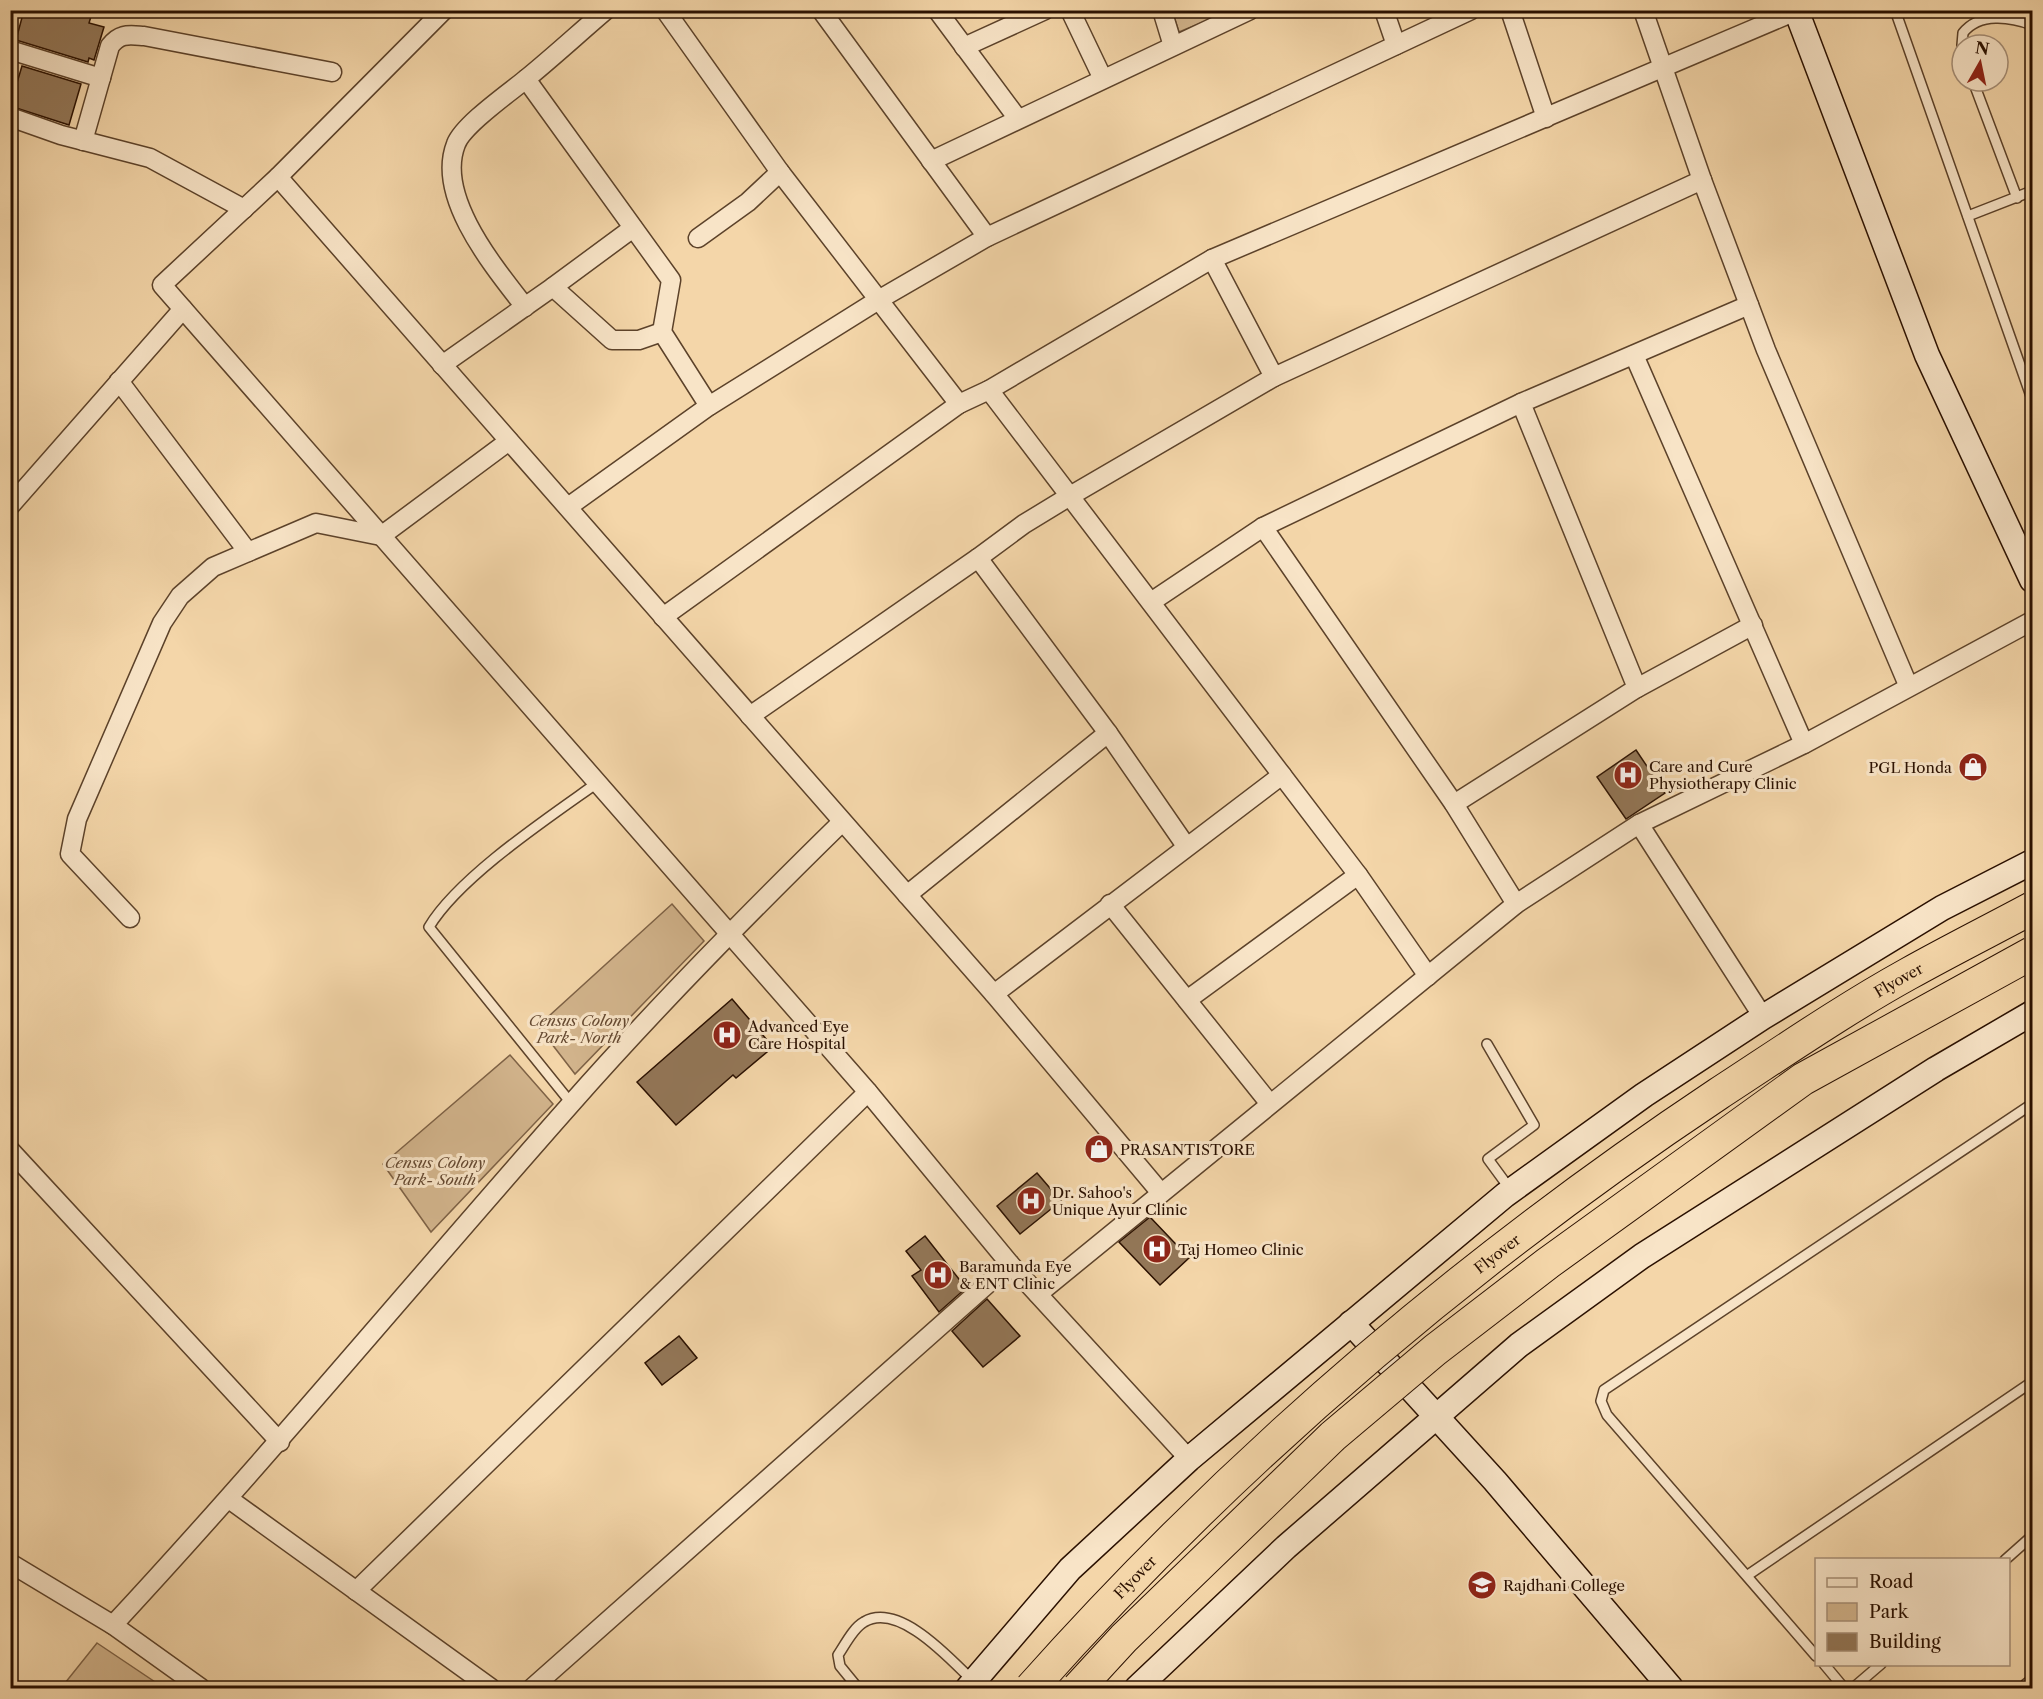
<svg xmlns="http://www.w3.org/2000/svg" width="2043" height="1699" font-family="'Libre Caslon Text',serif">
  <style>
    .green { fill: #d2b48c; stroke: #7e6246; stroke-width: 1.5 }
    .building { fill: #937758; stroke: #2a1000; stroke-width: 1.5 }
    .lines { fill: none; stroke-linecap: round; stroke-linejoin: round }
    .lane-casing { stroke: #5c422a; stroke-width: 12 }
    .street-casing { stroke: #5c422a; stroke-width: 21 }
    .secondary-casing { stroke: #2a1000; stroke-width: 27 }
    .lane { stroke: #f8e4c7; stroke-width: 9 }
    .street { stroke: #f8e4c7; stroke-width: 18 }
    .secondary { stroke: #f8e4c7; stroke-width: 24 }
    .highway-bridge-casing { stroke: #2a1000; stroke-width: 34; stroke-linecap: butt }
    .highway-bridge { stroke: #f4d6a9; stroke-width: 32 }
    .labels { text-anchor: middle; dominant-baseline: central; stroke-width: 6; stroke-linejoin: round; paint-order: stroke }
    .poi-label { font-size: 15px; fill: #2a1000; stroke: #f8e4c7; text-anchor: start }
    .street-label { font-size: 15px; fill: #2a1000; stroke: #f8e4c7 }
    .park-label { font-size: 15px; font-style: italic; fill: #654931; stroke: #f8e4c7 }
  </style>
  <rect width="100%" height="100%" fill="#f4d6a9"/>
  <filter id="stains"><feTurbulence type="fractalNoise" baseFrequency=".00333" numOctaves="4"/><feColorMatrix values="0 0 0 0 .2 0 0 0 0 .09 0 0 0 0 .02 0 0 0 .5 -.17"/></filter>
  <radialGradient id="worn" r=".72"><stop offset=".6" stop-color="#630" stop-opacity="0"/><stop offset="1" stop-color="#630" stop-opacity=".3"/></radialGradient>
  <g class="green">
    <path d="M1172 10 1230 11 1179 32Z"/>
    <path d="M672 904 704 941 575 1074 538 1026Z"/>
    <path d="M510 1055 553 1104 431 1232 383 1164Z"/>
    <path d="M97 1643 164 1688H61Z"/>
  </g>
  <g class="building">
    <path d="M24 10H93L89 23 104 27 94 60 89 58 88 62 16 40Z"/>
    <path d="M22 66 81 84 69 125 10 106Z"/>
    <path d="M1636 750 1665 793 1626 819 1597 777Z"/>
    <path d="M732 999 773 1047 736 1078 733 1075 676 1125 637 1082Z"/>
    <path d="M1037 1173 1061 1201 1020 1234 997 1206Z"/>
    <path d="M1150 1217 1189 1258 1160 1285 1119 1242Z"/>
    <path d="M925 1236 966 1288 939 1312 912 1276 921 1270 906 1251Z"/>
    <path d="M987 1299 1020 1336 983 1367 952 1331Z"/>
    <path d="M679 1336 697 1358 662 1385 645 1363Z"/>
  </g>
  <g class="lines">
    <g class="lane-casing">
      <g id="lane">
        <path d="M1895 10 2032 399"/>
        <path d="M1962 45 1963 33C1979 12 2011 17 2032 25"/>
        <path d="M1973 81 2017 198"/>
        <path d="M1968 216 2032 191"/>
        <path d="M1487 1044 1534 1125 1488 1159 1510 1189"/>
        <path d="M571 1103 429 927C459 877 548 818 597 783"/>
        <path d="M2005 1560 2032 1536"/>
        <path d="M1748 1575 2032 1382"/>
        <path d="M1816 1656 1607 1415 1601 1401 1604 1390 2032 1104"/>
        <path d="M1824 1664 1844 1688"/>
        <path d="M858 1688 840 1666 838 1655C845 1645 853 1628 864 1622 899 1601 951 1660 973 1681"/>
        <path d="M1853 1688 1881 1664"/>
      </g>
    </g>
    <g class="street-casing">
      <g id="street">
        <path d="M444 10 278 177 162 285 868 1092 1010 1264 1189 1459"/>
        <path d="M665 10 780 172 959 404"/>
        <path d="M821 10 987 237"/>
        <path d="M937 10 1018 119"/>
        <path d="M1070 10 1103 79"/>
        <path d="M1162 10 1173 46"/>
        <path d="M1384 10 1396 45"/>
        <path d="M1510 10 1546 118"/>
        <path d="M1643 10 1702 180 1766 350 1908 685"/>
        <path d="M964 47 1045 10"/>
        <path d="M10 50 101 78"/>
        <path d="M526 79 671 280 662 332 709 406"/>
        <path d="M10 117 61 135 150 158 244 209"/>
        <path d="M83 141 110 46C120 33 128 35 144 36L332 72"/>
        <path d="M931 161 1250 10"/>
        <path d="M278 177 994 994 1161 1193"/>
        <path d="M698 238 748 202 780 172"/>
        <path d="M1212 259 1274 377"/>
        <path d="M553 287 633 228"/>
        <path d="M525 307C495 268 435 197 456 144 463 125 509 93 526 79 553 57 579 33 606 10"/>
        <path d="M1634 355 1804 744"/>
        <path d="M442 365 553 287 612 340H639L662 332"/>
        <path d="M119 381 248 552"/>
        <path d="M989 390 1358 875 1428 976"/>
        <path d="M10 506 183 309"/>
        <path d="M568 507 709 406 880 299 987 237 1471 10"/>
        <path d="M1263 527 1454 804 1516 904"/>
        <path d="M978 558 1024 524 1070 496 1274 377 1702 180"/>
        <path d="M1151 602 1263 527 1521 403"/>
        <path d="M663 617 959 404 989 390 1212 259 1796 11"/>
        <path d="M1637 688 1753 625"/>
        <path d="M750 716 978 558 1108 733 1186 846"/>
        <path d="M1454 804 1637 688 1521 403 1749 305"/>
        <path d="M1639 824 1763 1017"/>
        <path d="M907 895 1108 733"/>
        <path d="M1110 904 1270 1104"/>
        <path d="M130 918 70 854 77 819 162 623 180 596 213 567 316 523 381 536 509 441"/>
        <path d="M994 994 1282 775"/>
        <path d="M1187 1000 1358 875"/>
        <path d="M10 1150 280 1442"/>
        <path d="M1038 1294 1516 904 1639 824 1804 744 2032 621"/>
        <path d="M229 1499 491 1688"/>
        <path d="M10 1563 113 1625 201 1688"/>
        <path d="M356 1591 868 1092"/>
        <path d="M113 1625C270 1456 417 1278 570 1105 657 1006 749 913 842 822"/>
        <path d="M532 1688 1010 1264"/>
        <path d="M2028 1688 2032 1685"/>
      </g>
    </g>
    <g class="secondary-casing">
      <g id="secondary">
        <path d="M1796 10 1927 355 2032 580"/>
        <path d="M1351 1323 1495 1481 1671 1688"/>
        <path d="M968 1688 1070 1569 1189 1459 1505 1195 1644 1095 1763 1017 1942 908 2032 862"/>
        <path d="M1137 1688 1286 1547 1519 1345 1642 1256 1936 1069 2032 1013"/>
      </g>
    </g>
    <use href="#lane" class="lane"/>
    <use href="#street" class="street"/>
    <use href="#secondary" class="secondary"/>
    <g class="highway-bridge-casing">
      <g id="highway-bridge">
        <path id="s1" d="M1031 1688C1233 1461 1466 1262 1718 1094 1781 1053 1843 1010 1908 974 1949 951 1991 930 2032 908"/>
        <path d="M1078 1688 1124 1638 1333 1436 1435 1350 1548 1263 1803 1079 2032 953"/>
      </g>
    </g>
    <use href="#highway-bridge" class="highway-bridge"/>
  </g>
  <defs>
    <g id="shop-disc" transform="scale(1.5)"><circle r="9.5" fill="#8f2418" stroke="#f8e4c7"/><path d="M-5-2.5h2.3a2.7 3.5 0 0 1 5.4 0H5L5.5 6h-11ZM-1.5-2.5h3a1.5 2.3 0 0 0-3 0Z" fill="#fff"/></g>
    <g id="hospital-disc" transform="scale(1.5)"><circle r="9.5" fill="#8f2418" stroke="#f8e4c7"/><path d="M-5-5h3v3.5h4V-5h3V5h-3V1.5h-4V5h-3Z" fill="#fff"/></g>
    <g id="university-disc" transform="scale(1.5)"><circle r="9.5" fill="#8f2418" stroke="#f8e4c7"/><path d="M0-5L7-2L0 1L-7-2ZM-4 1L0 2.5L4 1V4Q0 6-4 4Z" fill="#fff"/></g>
  </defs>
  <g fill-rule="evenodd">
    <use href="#shop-disc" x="1973" y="767"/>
    <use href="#hospital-disc" x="1628" y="775"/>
    <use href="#hospital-disc" x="727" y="1035"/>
    <use href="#shop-disc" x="1099" y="1149"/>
    <use href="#hospital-disc" x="1031" y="1201"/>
    <use href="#hospital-disc" x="1157" y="1249"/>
    <use href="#hospital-disc" x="938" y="1275"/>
    <use href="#university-disc" x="1482" y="1585"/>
  </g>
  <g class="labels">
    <g class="poi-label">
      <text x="1649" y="766">Care and Cure<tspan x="1649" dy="17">Physiotherapy Clinic</tspan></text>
      <text x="1952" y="767" text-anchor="end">PGL Honda</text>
      <text x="748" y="1026">Advanced Eye<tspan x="748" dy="17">Care Hospital</tspan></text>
      <text x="1120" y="1149">PRASANTISTORE</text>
      <text x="1052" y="1192">Dr. Sahoo's<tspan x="1052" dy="17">Unique Ayur Clinic</tspan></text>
      <text x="1178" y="1249">Taj Homeo Clinic</text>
      <text x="959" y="1266">Baramunda Eye<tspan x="959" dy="17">&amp; ENT Clinic</tspan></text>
      <text x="1503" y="1585">Rajdhani College</text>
    </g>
    <g class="street-label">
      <text stroke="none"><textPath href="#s1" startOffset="1124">Flyover</textPath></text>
      <text stroke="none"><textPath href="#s1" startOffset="638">Flyover</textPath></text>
      <text stroke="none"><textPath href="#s1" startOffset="152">Flyover</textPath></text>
    </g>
    <g class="park-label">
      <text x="579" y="1020">Census Colony<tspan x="579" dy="17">Park- North</tspan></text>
      <text x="435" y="1162">Census Colony<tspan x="435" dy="17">Park- South</tspan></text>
    </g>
  </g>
  <rect width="2043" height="1699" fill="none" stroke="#f4d6a9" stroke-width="36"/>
  <rect x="12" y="12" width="2019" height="1675" fill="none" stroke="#2a1000" stroke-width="3"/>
  <rect x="18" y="18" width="2007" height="1663" fill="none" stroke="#2a1000" stroke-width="1.5"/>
  <rect x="1815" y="1558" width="195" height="108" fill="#f8e4c7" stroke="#a68f77" stroke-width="1.5"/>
  <rect x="1827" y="1578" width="30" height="9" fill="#f8e4c7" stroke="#a68f77" stroke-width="1.5"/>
  <text x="1869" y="1588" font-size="18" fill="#2a1000">Road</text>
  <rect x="1827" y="1603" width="30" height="18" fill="#d2b48c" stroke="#a68f77" stroke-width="1.5"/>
  <text x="1869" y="1618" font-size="18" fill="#2a1000">Park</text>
  <rect x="1827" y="1633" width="30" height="18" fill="#937758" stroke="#a68f77" stroke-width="1.5"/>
  <text x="1869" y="1648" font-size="18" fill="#2a1000">Building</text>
  <g transform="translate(1980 63) rotate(9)"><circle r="28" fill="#f8e4c7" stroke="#a68f77" stroke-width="1.5"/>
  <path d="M0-4.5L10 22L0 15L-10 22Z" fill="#8f2418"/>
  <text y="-9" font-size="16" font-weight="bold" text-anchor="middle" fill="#2a1000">N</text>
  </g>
  <rect width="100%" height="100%" filter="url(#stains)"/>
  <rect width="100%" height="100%" fill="url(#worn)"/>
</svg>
